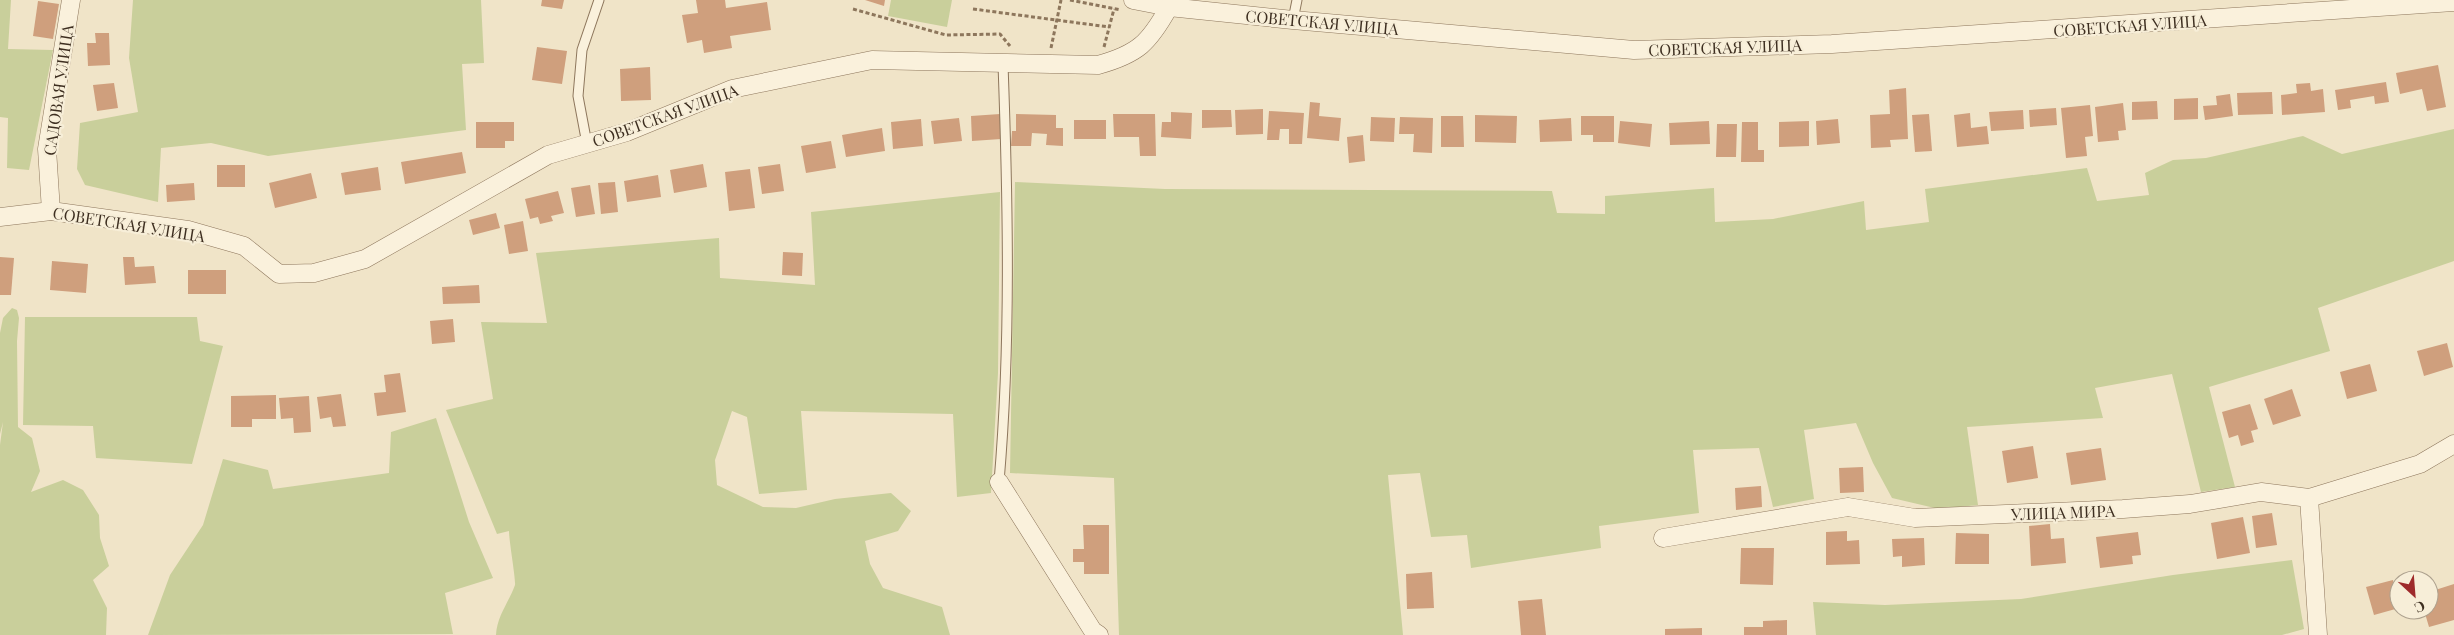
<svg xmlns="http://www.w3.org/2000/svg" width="2454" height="635" font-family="'Playfair Display',serif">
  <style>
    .green { fill: #c9cf9b }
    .building { fill: #cf9f7d }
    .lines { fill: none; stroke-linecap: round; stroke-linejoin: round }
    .lane-casing { stroke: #8d765c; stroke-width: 11 }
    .street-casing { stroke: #8d765c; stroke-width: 19 }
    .path { stroke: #8d765c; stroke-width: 3; stroke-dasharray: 4 2.5; stroke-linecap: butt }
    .lane { stroke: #faf1dc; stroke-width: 9 }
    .street { stroke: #faf1dc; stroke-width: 18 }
    .labels { text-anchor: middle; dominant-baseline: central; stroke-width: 4.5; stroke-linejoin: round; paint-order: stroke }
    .street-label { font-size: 16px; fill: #3d2e20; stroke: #f7eed8 }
  </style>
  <rect width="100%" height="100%" fill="#f0e4c8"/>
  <g class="green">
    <path d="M0 0H11L8 49 53 50 29 170 7 168 8 118 0 117Z"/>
    <path d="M133 0H481L484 63 462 64 466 130 268 156 211 143 161 148 158 202 85 185 77 169 80 123 138 112 129 58Z"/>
    <path d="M891 0H952L947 27 888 16Z"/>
    <path d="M2454 129V261L2318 308 2330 351 2209 387 2235 487 2201 492 2172 374 2095 388 2103 418 1967 427 1978 505 1939 509 1892 498 1873 463 1856 423 1804 430 1814 499 1773 507 1759 448 1693 450 1699 513 1599 526 1601 548 1471 568 1467 535 1431 537 1420 473 1388 475 1403 635H1119L1114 478 1010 473 1015 182 1165 189 1552 191 1557 213 1605 214V196L1714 188 1715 222 1773 219 1864 201 1866 230 1929 222 1925 189 2087 168 2097 201 2149 195 2145 173 2173 160 2206 158 2303 136 2342 154Z"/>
    <path d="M1000 192 998 373 991 493 957 497 953 414 801 411 807 490 759 494 747 417 732 411 715 460 717 485 763 507 796 508 835 499 891 493 911 511 898 531 865 541 870 564 883 588 942 607 950 635H496C497 616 509 602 515 585 516 580 509 541 509 531L497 534 446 410 493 399 481 322 547 323 536 253 719 238 720 278 815 285 811 212Z"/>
    <path d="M12 308 17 310 19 318 17 341 18 427 32 438 40 471 31 492 63 480 83 490 99 515 100 538 109 566 93 580 107 608 106 635H0V445L3 422 0 434V333L3 318Z"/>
    <path d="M25 317H197L200 341 223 346 192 464 96 458 93 426 23 425Z"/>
    <path d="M436 418 469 522 493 578 445 593 453 634 148 635 170 575 203 525 223 459 268 470 273 489 389 473 391 432Z"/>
    <path d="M2292 560 2304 629 2282 635H1816L1813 602 1885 605 2021 599 2173 575Z"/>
  </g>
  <g class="building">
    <path d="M542 0H564L562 9 541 6Z"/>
    <path d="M696 0H725L726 8 767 2 771 30 730 36 732 48 704 53 702 40 687 43 682 15 698 13Z"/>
    <path d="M865 0H885L884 6Z"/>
    <path d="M38 1 59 4 53 39 33 36Z"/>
    <path d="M95 33H109L110 65 88 66 87 43H96Z"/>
    <path d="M537 47 567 51 562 84 532 80Z"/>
    <path d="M2438 65 2446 107 2427 111 2422 89 2400 94 2396 73Z"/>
    <path d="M650 67 651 100 621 101 620 69Z"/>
    <path d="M2386 82 2389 102 2375 104 2374 96 2350 100 2351 108 2338 110 2335 90Z"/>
    <path d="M114 83 118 108 97 111 93 85Z"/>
    <path d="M2310 83 2311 91 2323 89 2325 112 2282 115 2281 95 2297 93 2296 84Z"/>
    <path d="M1906 88 1908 139 1890 140 1891 147 1871 148 1870 115 1890 114 1889 90Z"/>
    <path d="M2272 92 2273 114 2238 115 2237 93Z"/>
    <path d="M2230 94 2233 116 2205 120 2203 106 2217 105 2216 96Z"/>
    <path d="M2198 98V119L2174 120V99Z"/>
    <path d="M2157 101 2158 119 2132 120V102Z"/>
    <path d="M1310 102 1320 103 1319 116 1341 118 1339 141 1307 138Z"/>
    <path d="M2123 103 2126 130 2118 131 2119 140 2098 142 2095 107Z"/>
    <path d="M2090 105 2093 136 2085 137 2087 156 2066 158 2061 108Z"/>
    <path d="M2056 108 2057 125 2030 127 2029 110Z"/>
    <path d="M1263 109V134L1236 135 1235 110Z"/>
    <path d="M1202 110H1231L1232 127 1202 128Z"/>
    <path d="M2023 110 2024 129 1991 131 1989 112Z"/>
    <path d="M1269 111 1304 113 1302 144H1289V129H1280L1279 140H1267Z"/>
    <path d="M1171 112 1192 113 1191 139 1161 137 1162 122H1171Z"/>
    <path d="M1970 113 1971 128 1987 126 1989 144 1957 147 1954 115Z"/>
    <path d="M1000 114 1001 139 972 141 971 116Z"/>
    <path d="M1016 114 1056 115V128H1063V146L1046 145 1047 134 1032 133 1031 146H1011L1012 131H1016Z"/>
    <path d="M1113 114H1155L1156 156H1140L1139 137H1114Z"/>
    <path d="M1929 114 1932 151 1915 152 1912 115Z"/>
    <path d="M1475 115 1517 116 1516 143 1475 142Z"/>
    <path d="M1441 116H1463L1464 147H1441Z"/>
    <path d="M1581 116H1614V142H1593V135H1581Z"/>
    <path d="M1371 117 1395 118 1394 142 1370 141Z"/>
    <path d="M1400 117 1433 118 1432 153 1413 152 1414 134H1399Z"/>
    <path d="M959 118 962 141 934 144 931 121Z"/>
    <path d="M1571 118 1572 141 1540 142 1539 120Z"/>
    <path d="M921 119 923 146 893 149 891 122Z"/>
    <path d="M1838 119 1840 143 1817 145 1816 121Z"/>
    <rect x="1074" y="120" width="32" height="19"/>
    <path d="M1620 121 1652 124 1650 147 1618 143Z"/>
    <path d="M1709 121 1710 144 1670 145 1669 123Z"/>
    <path d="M1809 121V146L1779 147V122Z"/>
    <path d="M476 122H514V141H505V148H476Z"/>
    <path d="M1742 122H1758V150H1764V162H1741Z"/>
    <path d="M1717 124H1737L1736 157H1716Z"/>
    <path d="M882 128 885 151 846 157 842 135Z"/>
    <path d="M1363 135 1365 161 1349 163 1347 137Z"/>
    <path d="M831 141 836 168 806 173 801 146Z"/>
    <path d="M462 152 466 173 405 184 401 162Z"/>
    <path d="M703 164 707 187 674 193 670 170Z"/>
    <path d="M780 164 784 191 762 194 758 167Z"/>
    <rect x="217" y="165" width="28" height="22"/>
    <path d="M378 167 381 190 345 195 341 173Z"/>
    <path d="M750 169 755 208 729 211 725 172Z"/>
    <path d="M311 173 317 198 275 208 269 183Z"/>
    <path d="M658 175 661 197 627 202 624 181Z"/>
    <path d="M615 182 618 212 601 214 598 183Z"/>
    <path d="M194 183 195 200 167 202 166 185Z"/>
    <path d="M590 185 595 214 576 217 571 188Z"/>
    <path d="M558 191 564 213 551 216 553 221 540 224 538 217 530 219 525 199Z"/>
    <path d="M496 213 500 228 473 235 469 220Z"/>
    <path d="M523 221 528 251 509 254 504 225Z"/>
    <path d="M783 252 803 253 802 276 782 275Z"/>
    <path d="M0 257 14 258 11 295H0Z"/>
    <path d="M123 257H134L135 267 154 266 156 283 125 285Z"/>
    <path d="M52 261 88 264 86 293 50 290Z"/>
    <rect x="188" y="270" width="38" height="24"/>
    <path d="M479 285 480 303 443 304 442 287Z"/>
    <path d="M453 319 455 342 432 344 430 321Z"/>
    <path d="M2447 343 2453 367 2424 376 2417 351Z"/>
    <path d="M2370 364 2377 391 2347 399 2340 372Z"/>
    <path d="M400 373 406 412 377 416 374 393 386 392 384 375Z"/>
    <path d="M2292 389 2301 416 2273 425 2264 399Z"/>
    <path d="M341 394 346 426 333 427 331 417 320 419 317 397Z"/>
    <path d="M276 395V419H252V427H231V396Z"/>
    <path d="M309 396 311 432 294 433 293 418 281 419 279 398Z"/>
    <path d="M2250 404 2258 429 2251 431 2254 442 2241 446 2238 435 2229 438 2222 412Z"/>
    <path d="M2033 446 2038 478 2007 483 2002 451Z"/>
    <path d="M2101 448 2106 480 2071 485 2066 453Z"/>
    <path d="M1863 467 1864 492 1840 493 1839 468Z"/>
    <path d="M1761 486 1762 507 1736 510 1735 488Z"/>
    <path d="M2272 513 2277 545 2256 548 2252 516Z"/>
    <path d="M2243 517 2250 553 2217 559 2211 523Z"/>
    <path d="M2050 524 2051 539 2064 538 2066 563 2031 566 2029 526Z"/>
    <path d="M1083 525H1109V574H1084V562H1073V549H1084Z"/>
    <path d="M1847 531V541L1859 540 1860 564 1826 565V532Z"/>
    <path d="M2138 532 2141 555 2132 556 2133 564 2100 568 2096 537Z"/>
    <path d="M1956 533 1989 534V564H1955Z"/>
    <path d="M1924 538 1925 565 1902 567V556L1893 557 1892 539Z"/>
    <path d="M1741 548H1774L1773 585 1740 584Z"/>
    <path d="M1432 572 1434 608 1407 609 1406 574Z"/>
    <path d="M2393 580 2399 608 2374 615 2366 587Z"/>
    <path d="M2454 584V620L2429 627 2424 610H2429V592Z"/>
    <path d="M1542 599 1546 635H1521L1518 601Z"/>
    <path d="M1787 620V635H1744V627H1763V621Z"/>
    <path d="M1702 628V635H1665V629Z"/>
  </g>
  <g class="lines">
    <g class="lane-casing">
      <g id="lane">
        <path d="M1293 20 1297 0"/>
        <path d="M587 144 578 96 582 50 599 0"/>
        <path d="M999 482C1011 343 1008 203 1003 64"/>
      </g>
    </g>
    <g class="street-casing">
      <g id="street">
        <path d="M1133 0 1169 7 1293 20 1634 50 1832 44 2454 2"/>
        <path d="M51 211 47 149 71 0"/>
        <path d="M0 217 51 211 188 230 244 246 279 274 314 273 365 259 548 155 627 132 732 89 872 60 1098 65C1138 54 1149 43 1169 7"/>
        <path d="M999 482 1093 631 1099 635"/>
        <path d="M2309 498 2318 635"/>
        <path d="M1663 538 1848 507 1915 518 2123 509 2190 504 2261 492 2309 498 2420 464 2454 444"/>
      </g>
    </g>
    <g class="path">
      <path d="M1070 0 1121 10"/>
      <path d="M853 9 946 35 1000 34 1010 46"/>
      <path d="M973 9 1109 27"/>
      <path d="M1104 47 1114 9"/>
      <path d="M1051 48 1061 0"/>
    </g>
    <use href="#lane" class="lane"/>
    <use href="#street" class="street"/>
  </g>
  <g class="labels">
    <g class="street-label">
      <text transform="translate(1322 22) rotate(5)">СОВЕТСКАЯ УЛИЦА</text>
      <text transform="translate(2130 25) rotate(-4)">СОВЕТСКАЯ УЛИЦА</text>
      <text transform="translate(1725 47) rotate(-2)">СОВЕТСКАЯ УЛИЦА</text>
      <text transform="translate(58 90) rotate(-82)">САДОВАЯ УЛИЦА</text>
      <text transform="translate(665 115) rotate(-20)">СОВЕТСКАЯ УЛИЦА</text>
      <text transform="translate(129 224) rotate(9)">СОВЕТСКАЯ УЛИЦА</text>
      <text transform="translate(2063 512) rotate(-2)">УЛИЦА МИРА</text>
    </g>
  </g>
  <g transform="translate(2414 595) rotate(154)"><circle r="24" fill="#f7eed8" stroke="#ada18e"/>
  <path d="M0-4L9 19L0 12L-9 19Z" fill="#9e2a2b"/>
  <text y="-8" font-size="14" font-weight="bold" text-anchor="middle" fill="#3d2e20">С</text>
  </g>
</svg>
